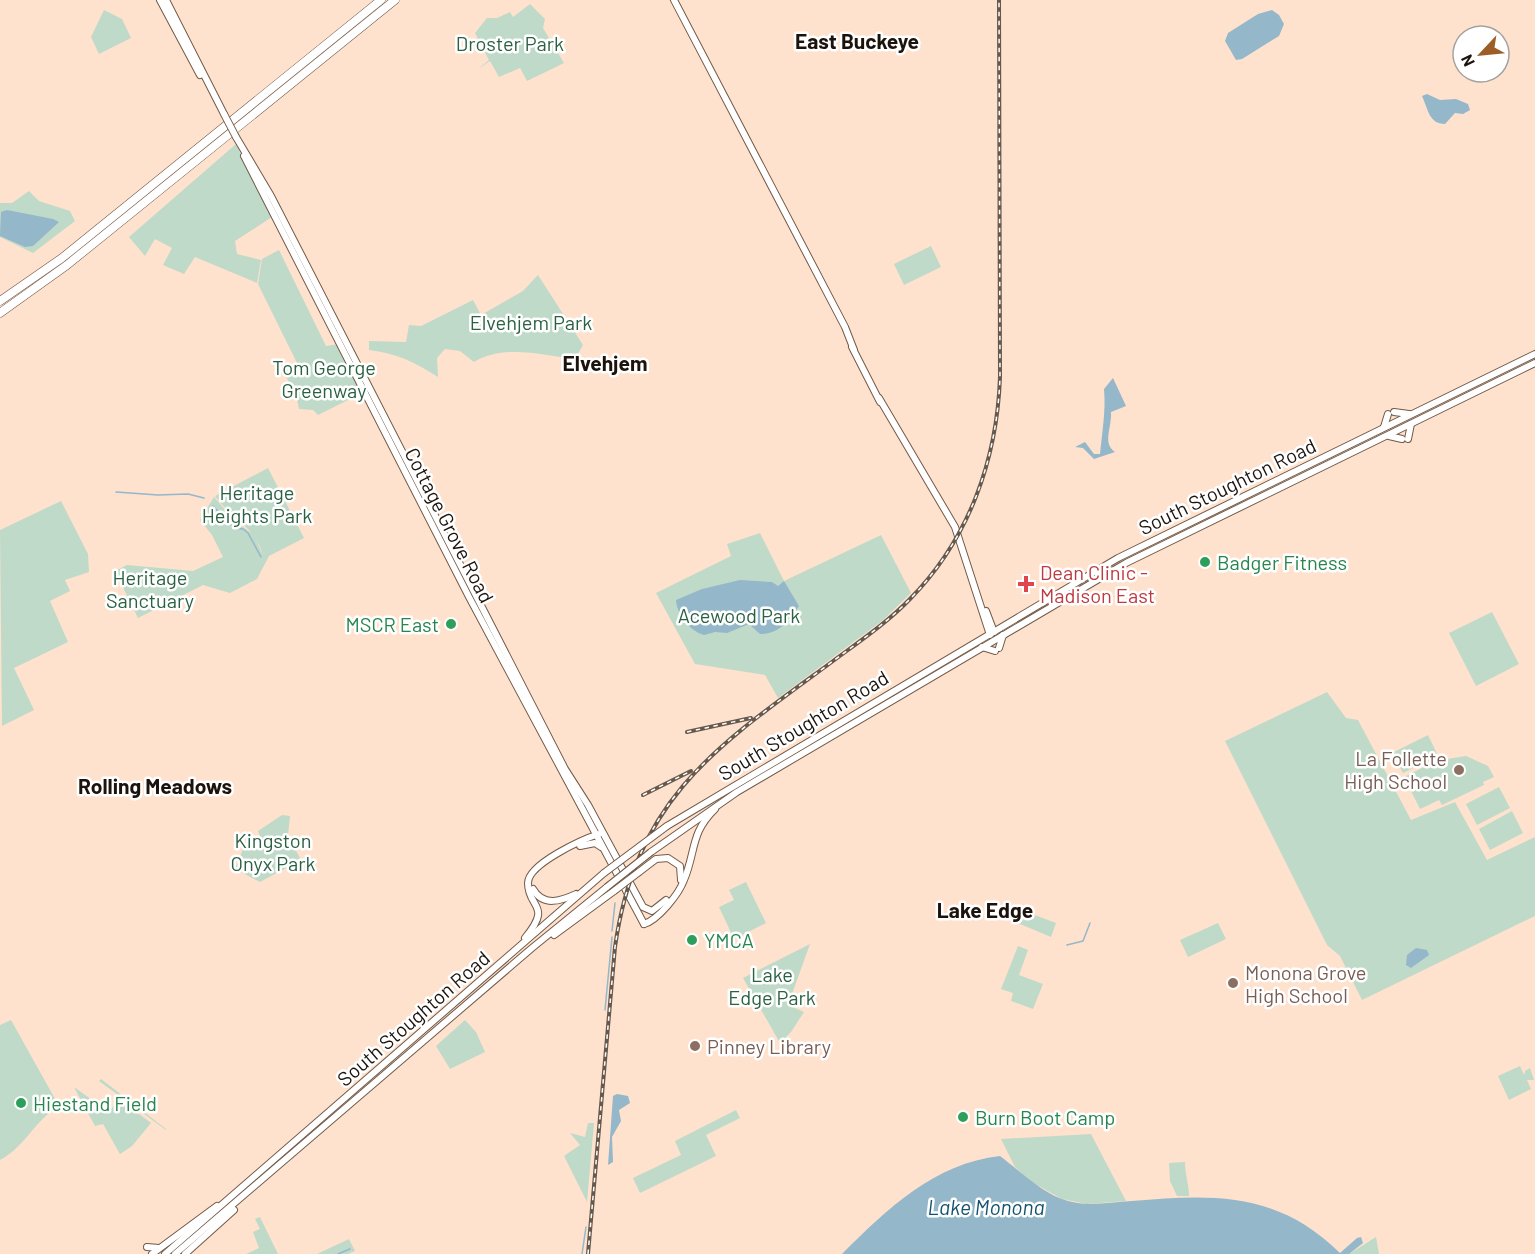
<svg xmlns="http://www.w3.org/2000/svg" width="1535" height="1254" font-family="Barlow,sans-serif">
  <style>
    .green { fill: #bfdac8 }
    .water { fill: #94b7ca }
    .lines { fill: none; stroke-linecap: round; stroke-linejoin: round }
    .stream { stroke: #94b7ca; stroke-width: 1.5 }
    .major-casing { stroke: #725a48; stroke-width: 8 }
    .highway-casing { stroke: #725a48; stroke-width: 9 }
    .major { stroke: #fff; stroke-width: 6 }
    .highway { stroke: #fff; stroke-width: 8 }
    .rail-casing { stroke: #67584c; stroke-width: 4 }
    .rail { stroke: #fff; stroke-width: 1.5; stroke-dasharray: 4.5; stroke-linecap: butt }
    .major-bridge-casing { stroke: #725a48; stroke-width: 8; stroke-linecap: butt }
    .major-bridge { stroke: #fff; stroke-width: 6 }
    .leisure-dot { fill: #2e9e5b; stroke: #fff; stroke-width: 2 }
    .health-dot { fill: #e0444e; stroke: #fff; stroke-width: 2 }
    .education-dot { fill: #8d6e63; stroke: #fff; stroke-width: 2 }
    .labels { text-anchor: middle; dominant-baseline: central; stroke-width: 5; stroke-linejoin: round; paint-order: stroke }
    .park-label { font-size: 20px; fill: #2b6143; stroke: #fff }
    .street-label { font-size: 20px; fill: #1c130c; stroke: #fff }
    .leisure-label { font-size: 20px; fill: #27864d; stroke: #fff; text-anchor: start }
    .health-label { font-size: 20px; fill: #be3a42; stroke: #fff; text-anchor: start }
    .education-label { font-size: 20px; fill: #785e54; stroke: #fff; text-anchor: start }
    .neighbourhood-label { font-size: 21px; font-weight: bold; fill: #1c130c; stroke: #fff }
    .water-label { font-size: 21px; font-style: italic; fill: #13536f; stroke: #fff }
  </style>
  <rect width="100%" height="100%" fill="#fee2ce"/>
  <g class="green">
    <path d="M530 4 545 19 543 28 564 63 527 81 520 68 499 77 490 61 478 69 489 60 475 33 487 18H497L510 12 513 17Z"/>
    <path d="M104 10 122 19 131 38 99 54 91 37Z"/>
    <path d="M236 144 272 217 235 241 237 254 261 260 257 283 195 257 184 274 163 265 172 248 155 239 145 256 129 237Z"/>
    <path d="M29 191 39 201 70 211 75 221 33 253 0 237V203H12Z"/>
    <path d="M931 246 941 267 904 285 894 264Z"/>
    <path d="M279 250 326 346 340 344 364 392 318 415 313 410 299 409 297 399 284 372 298 365 258 284 262 259Z"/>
    <path d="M538 275 583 345 575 359C541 355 505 344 474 362L460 351 445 349 437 358 438 377C415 362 396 353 369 350V341L406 342 409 325 421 326 473 300 481 315 523 291Z"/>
    <path d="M268 468 304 538 269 556 257 579 230 593 203 585 138 618 115 571 127 565 193 571 223 557 212 535 200 520 214 497 235 521 254 535 263 555C256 528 231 518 215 496Z"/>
    <path d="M61 501 88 554 89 572 65 580 70 591 50 601 68 642 14 668 34 710 2 726 0 530Z"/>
    <path d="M760 533 784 581 881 535 911 593 883 620 778 698 765 675 695 664 656 593 731 556 727 544Z"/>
    <path d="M1492 612 1519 664 1476 686 1449 633Z"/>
    <path d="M1327 692 1346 718 1358 720 1411 820 1455 802 1487 860 1535 837V916L1362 1000 1340 956 1327 945 1225 741Z"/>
    <path d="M1428 735 1438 756 1403 773 1392 753Z"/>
    <path d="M1446 756 1447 759 1466 756 1488 766 1494 777 1483 782 1484 785 1442 805 1439 800 1420 809 1404 777Z"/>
    <path d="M1499 787 1510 808 1477 825 1466 804Z"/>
    <path d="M1512 811 1523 833 1490 850 1479 829Z"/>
    <path d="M282 815 290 816 288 835 301 860 260 882 235 869 243 849 242 844 260 836 258 831Z"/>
    <path d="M746 882 766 923 734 939 719 907 734 900 729 890Z"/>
    <path d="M1024 911 1056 923 1051 937 1020 924Z"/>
    <path d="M1218 923 1226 939 1188 957 1180 940Z"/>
    <path d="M810 944 788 1005 804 1012 791 1032 780 1043 743 978Z"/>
    <path d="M1018 946 1028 950 1019 975 1043 984 1033 1009 1011 1001 1013 993 1001 989Z"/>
    <path d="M11 1020 59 1106C35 1120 25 1147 0 1160V1025Z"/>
    <path d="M465 1020 476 1032 485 1052 450 1069 436 1046Z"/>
    <path d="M1520 1066 1524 1075 1525 1071 1530 1068 1534 1080H1527L1531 1089 1509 1100 1498 1076Z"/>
    <path d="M101 1079 166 1129V1130L99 1081Z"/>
    <path d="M74 1087 109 1112 119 1099 151 1123 132 1146 120 1154 103 1124 95 1126Z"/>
    <path d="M736 1110 740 1118 706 1135 716 1156 640 1193 633 1178 681 1155 675 1141Z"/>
    <path d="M588 1123H594L587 1202 564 1156 580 1145 570 1133 585 1137Z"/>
    <path d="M1091 1134 1126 1201 1087 1204 1062 1199 1030 1181 1015 1167 1001 1139Z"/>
    <path d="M1185 1162C1185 1175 1189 1184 1189 1196H1177L1170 1181 1169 1163Z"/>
    <path d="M260 1217 278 1254H246L259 1248 253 1232 260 1229 255 1219Z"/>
    <path d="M1376 1237 1379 1254H1349Z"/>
    <path d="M349 1239 355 1251 348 1254H317Z"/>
  </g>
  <g class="water">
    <path d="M1272 10 1279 15 1284 24 1279 36 1242 59 1236 60 1225 41 1228 33 1258 14Z"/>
    <path d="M1427 94 1440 100 1456 99 1468 104 1470 110 1463 114 1455 113 1445 124C1429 124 1428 109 1422 96Z"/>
    <path d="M7 210 53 219 59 222 33 246 25 247 0 236 1 212Z"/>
    <path d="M1113 378 1126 406 1111 412C1112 428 1102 443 1115 452L1094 459 1083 448 1075 447 1085 442 1094 454H1100C1102 432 1106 411 1104 389Z"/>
    <path d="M740 580 772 582 778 586 784 581 799 606C788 621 780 634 760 634L749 624 727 633 715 632 704 635C690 631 677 615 676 600L702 589Z"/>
    <path d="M1416 948 1427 950 1429 955 1411 968 1406 965 1407 955Z"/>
    <path d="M617 1094 628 1096 630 1103 619 1110 621 1121 612 1137 613 1162 608 1165 613 1096Z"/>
    <path d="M1000 1156C1020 1171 1044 1195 1068 1201 1088 1207 1111 1202 1132 1201 1212 1194 1277 1191 1340 1253L1357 1238 1361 1237 1363 1243 1349 1254H842C887 1209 935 1163 1000 1156Z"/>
  </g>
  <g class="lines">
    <g class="stream">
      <path d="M116 492 158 495 188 494 204 498"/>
      <path d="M213 506 234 528 243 529 248 533 261 557"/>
      <path d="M612 931 615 903"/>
      <path d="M1067 945 1083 941 1090 923"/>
      <path d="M605 1010 612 937"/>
      <path d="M338 1254 350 1249"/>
      <path d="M582 1254 586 1227"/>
    </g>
    <g class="major-casing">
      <g id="major">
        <path d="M160 0 200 75"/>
        <path d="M166 0 224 114"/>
        <path d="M674 0 845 327 854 350"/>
        <path d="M236 137 271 196 565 769 588 805 643 907 652 911 666 900"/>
        <path d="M244 156 469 597 644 924"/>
        <path d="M852 347 880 402"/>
        <path d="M879 398 955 527 990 635"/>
        <path d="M1394 412 1409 414"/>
        <path d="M1384 427 1388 414"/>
        <path d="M1389 436 1402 439"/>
        <path d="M1408 439 1411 424"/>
        <path d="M986 611 994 632"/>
        <path d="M982 647 995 651"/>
        <path d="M999 648 1003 635"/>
        <path d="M667 826 1118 558 1535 354"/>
        <path d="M580 846 595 843 601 847"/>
        <path d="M651 852 737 792 1126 563 1535 363"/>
        <path d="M639 872 656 859 668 858 680 866 681 880"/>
        <path d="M533 889C543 907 561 901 576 894"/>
        <path d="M644 924C658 920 679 894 684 880 696 852 690 833 715 809"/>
        <path d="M554 935 614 891"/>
        <path d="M525 938C553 904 528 909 528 883 528 864 583 839 599 834"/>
        <path d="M147 1247 159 1248"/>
        <path d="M152 1254 217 1206"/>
        <path d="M165 1254 604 873"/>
        <path d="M175 1254 532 948 607 887"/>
        <path d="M185 1254 234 1210"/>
      </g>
    </g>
    <g class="highway-casing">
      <g id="highway">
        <path d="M0 301 62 258 381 0"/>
        <path d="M0 313 67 265 395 0"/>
      </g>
    </g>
    <use href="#major" class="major"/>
    <use href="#highway" class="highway"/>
    <g class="rail-casing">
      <g id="rail">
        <path d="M687 732 751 718"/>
        <path d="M643 795 691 771"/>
        <path d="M588 1254 615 947C636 800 714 748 825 667 854 645 885 625 910 599 969 539 997 460 1000 377L999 0"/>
      </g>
    </g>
    <use href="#rail" class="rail"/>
    <g class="major-bridge-casing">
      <g id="major-bridge">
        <path d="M224 114 236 137"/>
        <path d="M604 873 667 826"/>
        <path d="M607 887 651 852"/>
        <path d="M614 891 639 872"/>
      </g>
    </g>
    <use href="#major-bridge" class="major-bridge"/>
  </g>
  <g class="leisure-dot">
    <circle cx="1205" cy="562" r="6"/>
    <circle cx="451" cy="624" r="6"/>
    <circle cx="692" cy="940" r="6"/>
    <circle cx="21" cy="1103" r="6"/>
    <circle cx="963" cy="1117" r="6"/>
  </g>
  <path class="health-dot" d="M1023 575h6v6h6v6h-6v6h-6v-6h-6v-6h6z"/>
  <g class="education-dot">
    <circle cx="1459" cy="770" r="6"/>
    <circle cx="1233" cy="983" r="6"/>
    <circle cx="695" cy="1046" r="6"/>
  </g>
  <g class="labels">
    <g class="park-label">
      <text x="510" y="43">Droster Park</text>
      <text x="531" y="322">Elvehjem Park</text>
      <text x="324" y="367">Tom George<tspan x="324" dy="23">Greenway</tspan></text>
      <text x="257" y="492">Heritage<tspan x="257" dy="23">Heights Park</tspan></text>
      <text x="150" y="577">Heritage<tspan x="150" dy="23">Sanctuary</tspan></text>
      <text x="739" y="615">Acewood Park</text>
      <text x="273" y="840">Kingston<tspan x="273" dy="23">Onyx Park</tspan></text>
      <text x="772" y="974">Lake<tspan x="772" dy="23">Edge Park</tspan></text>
    </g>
    <g class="street-label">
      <text transform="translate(1227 486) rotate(-26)">South Stoughton Road</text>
      <text transform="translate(450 525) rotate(63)">Cottage Grove Road</text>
      <text transform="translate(803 725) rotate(-31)">South Stoughton Road</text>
      <text transform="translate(413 1018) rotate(-41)">South Stoughton Road</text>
    </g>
    <g class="leisure-label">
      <text x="1217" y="562">Badger Fitness</text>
      <text x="439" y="624" text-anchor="end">MSCR East</text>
      <text x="704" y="940">YMCA</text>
      <text x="33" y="1103">Hiestand Field</text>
      <text x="975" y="1117">Burn Boot Camp</text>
    </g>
    <g class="health-label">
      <text x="1040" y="572">Dean Clinic -<tspan x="1040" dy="23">Madison East</tspan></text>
    </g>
    <g class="education-label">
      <text x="1447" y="758" text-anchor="end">La Follette<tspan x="1447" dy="23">High School</tspan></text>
      <text x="1245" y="972">Monona Grove<tspan x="1245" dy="23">High School</tspan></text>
      <text x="707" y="1046">Pinney Library</text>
    </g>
    <g class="neighbourhood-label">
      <text x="857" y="40">East Buckeye</text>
      <text x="605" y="362">Elvehjem</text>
      <text x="155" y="785">Rolling Meadows</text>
      <text x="985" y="909">Lake Edge</text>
    </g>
    <g class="water-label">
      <text x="986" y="1206">Lake Monona</text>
    </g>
  </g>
  <g transform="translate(1481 54) rotate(244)"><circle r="28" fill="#ffffff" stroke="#a4a19e" stroke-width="1.5"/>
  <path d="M0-4.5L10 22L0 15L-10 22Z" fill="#9d5d26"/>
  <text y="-9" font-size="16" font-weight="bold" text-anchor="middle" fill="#1c130c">N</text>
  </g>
</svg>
